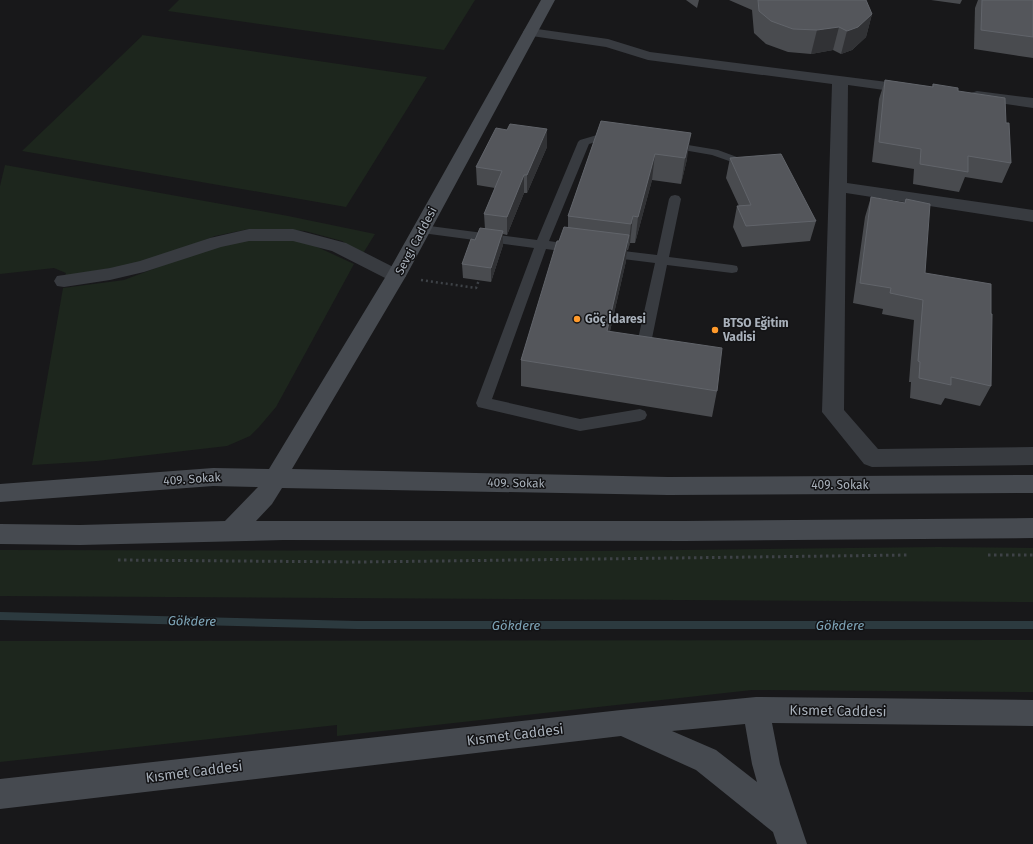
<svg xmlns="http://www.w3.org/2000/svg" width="1033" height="844" font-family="'Fira Sans',sans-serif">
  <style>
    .green { fill: #1d261d }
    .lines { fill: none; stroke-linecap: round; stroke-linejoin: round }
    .stream { fill: #2c3a3f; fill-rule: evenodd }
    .path-far1 { stroke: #3e4247; stroke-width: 2.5; stroke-dasharray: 2 3; stroke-linecap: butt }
    .path { stroke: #3e4247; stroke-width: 3; stroke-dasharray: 2.5 3.5; stroke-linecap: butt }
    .lane { fill: #383b40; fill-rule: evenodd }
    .street { fill: #383b40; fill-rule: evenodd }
    .secondary { fill: #464a50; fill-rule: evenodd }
    .wall { fill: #494b4f }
    .shaded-wall { fill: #313235 }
    .building { fill: #54565b; stroke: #61646a }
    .poi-dot { fill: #ff9a2b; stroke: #131315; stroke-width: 1.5 }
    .labels { text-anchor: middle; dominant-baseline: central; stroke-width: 3; stroke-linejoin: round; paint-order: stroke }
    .street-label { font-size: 12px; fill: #a9b1bb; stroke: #131315 }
    .poi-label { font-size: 12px; font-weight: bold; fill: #a9b1bb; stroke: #131315; text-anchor: start }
    .water-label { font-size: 13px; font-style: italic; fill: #7ea5b8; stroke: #131315 }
    .near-street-label { font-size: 14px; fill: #a9b1bb; stroke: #131315 }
  </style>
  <rect width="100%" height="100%" fill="#18181a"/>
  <g class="green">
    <path d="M179 0H475L444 50 168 11Z"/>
    <path d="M142 36V35L427 77 346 207 22 151Z"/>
    <path d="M5 165 288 216 375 234 362 255 342 241 305 231 276 229H249L215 236 159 258 135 264 65 276 66 273 54 268 0 274V186Z"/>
    <path d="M243 239H291L313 245 354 264 276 407 259 427 250 436 227 446 97 461 32 465 63 288 124 280 217 245Z"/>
    <path d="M938 547 1033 548V602L0 596V550L598 551Z"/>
    <path d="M1033 640V692L752 690 337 736V725L0 762V641Z"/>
  </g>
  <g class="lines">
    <path class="stream" d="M0 612 357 621H1033V629H357L0 620Z"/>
    <path class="path-far1" d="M421 280 476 288 479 280"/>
    <g class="path">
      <path d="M988 555H1033"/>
      <path d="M118 560 360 562 909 555"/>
    </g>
    <g class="lane">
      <path d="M604 133 618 135 620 137 614 140 605 139 589 144 549 241 581 246 582 249 581 252 576 253 546 249 492 399 580 419 640 409 645 411 647 415 645 419 640 421 580 431 478 407 476 403 534 248 422 233 418 232 416 229 418 226 422 225 537 240 578 142 580 140Z"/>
      <path d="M670 142 718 150 753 163 755 165 753 167 749 168 712 155 666 147 664 145 666 143Z"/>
      <path d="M675 195 679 196 681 199 669 257 732 265 737 266 738 269 737 272 732 273 667 265 650 348 648 352 643 353 638 352 636 348 655 263 607 257 602 256 601 253 602 250 607 249 657 255 669 199 671 196Z"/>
    </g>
    <g class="street">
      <path d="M530 28 608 39 650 52 919 86 921 89 919 92 913 94 848 85 847 183 1033 210V222L846 193 844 410 878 449 1033 447V465L872 467 864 464 822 412 832 84 648 60 606 47 525 35 523 32 525 29Z"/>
      <path d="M977 91 1033 98V108L971 99 969 96 971 93Z"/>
      <path d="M249 229H293L346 243 403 272 406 276 403 280 396 282 389 280 332 251 293 241H249L221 247 144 272 110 280 64 287 57 286 54 281 57 276 64 275 110 268 140 261 210 238Z"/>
    </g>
    <g class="secondary">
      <path d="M541 0H555L406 276 292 469 668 477 1033 475V493L668 495 282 488 272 504 256 521H684L1033 518V538L684 541 283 540 80 545 0 544V524L80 525 225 521 258 487 213 486 0 502V484L213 468 269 469 386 276Z"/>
      <path d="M756 697 1033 700V726L772 723 780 764 807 844H777L773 832 696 770 621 736 0 809V779L621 710ZM745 724 752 764 757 782 716 750 672 731Z"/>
    </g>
  </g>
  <g class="wall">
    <path d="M686 0H699L697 8Z"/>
    <path d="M729 0H866L872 14 866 37 852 50 841 54 833 50 811 54 788 52 766 44 754 33 752 10Z"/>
    <path d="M931 0H962L960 4Z"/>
    <path d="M978 0H1033V58L974 49 975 8Z"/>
    <path d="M885 80 932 87 933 84 958 91 1006 123 1011 163 1002 183 965 177 959 192 913 184 914 169 872 162 879 99Z"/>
    <path d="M601 121 687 159 681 184 652 180 635 243H630L628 250H627L626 261 610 331 717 391 712 417 521 386V360L559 241 568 227V216Z"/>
    <path d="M547 147 527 193H524L507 235 503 234V245L491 282 463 278 462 264 475 240 485 229 484 214 495 188 477 185 476 167Z"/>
    <path d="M730 158 816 221 810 241 742 247 733 227 737 206H739L726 178Z"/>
    <path d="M871 197 905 203 906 199 925 273 991 386 980 406 945 398 941 405 910 398 911 382H909L914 320 882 314 883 309 853 303 865 217Z"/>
  </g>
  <g class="shaded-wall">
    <path d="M872 14 866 37 852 50 841 54 847 31Z"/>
    <path d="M839 27 833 50 811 54 817 30Z"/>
    <path d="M547 129V147L527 193V175Z"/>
    <path d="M691 133 687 159 681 184 685 158Z"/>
    <path d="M655 154 652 180 635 243 638 217Z"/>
    <path d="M524 175V193L507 235V217Z"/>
    <path d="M633 216 630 243 628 250 631 224Z"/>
    <path d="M503 231V245L491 282V268Z"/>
    <path d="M629 235 626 261 604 357 607 331Z"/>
  </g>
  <g class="building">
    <path d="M758 0H866L872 14 858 27 847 31 839 27 817 30 793 29 771 21 759 11Z"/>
    <path d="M982 0H1033V37L981 30Z"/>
    <path d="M885 80 933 87V84L958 88V91L1005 98 1006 123H1009L1011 163 968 156V172L920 164 921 149 879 142Z"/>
    <path d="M601 121 691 133 685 158 655 154 638 217 633 216 631 224 568 216Z"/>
    <path d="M510 124 547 129 527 175H524L507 217 484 214 502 171 476 167 496 128 507 130Z"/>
    <path d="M781 154 816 221 746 226 737 206 751 205 730 158Z"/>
    <path d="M871 197 905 203 906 199 930 204 925 273 991 284V314H992L991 386 951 377V385L919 378 920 362 918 361 923 300 890 293 891 288 860 283Z"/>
    <path d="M564 227 629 235 607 331 722 348 717 391 521 360 557 241H559Z"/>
    <path d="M480 228 503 231 491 268 462 264 471 239 475 240Z"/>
  </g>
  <g class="poi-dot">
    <circle cx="577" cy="319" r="4"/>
    <circle cx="715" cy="330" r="4"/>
  </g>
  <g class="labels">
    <g class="street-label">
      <text transform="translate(416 241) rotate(-62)">Sevgi Caddesi</text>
      <text transform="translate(192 479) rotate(-4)">409. Sokak</text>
      <text transform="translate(516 483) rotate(1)">409. Sokak</text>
      <text x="840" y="485">409. Sokak</text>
    </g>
    <g class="poi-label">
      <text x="585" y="319">Göç İdaresi</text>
      <text x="723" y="323">BTSO Eğitim<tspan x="723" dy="14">Vadisi</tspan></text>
    </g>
    <g class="water-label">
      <text transform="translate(192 621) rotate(1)">Gökdere</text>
      <text x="516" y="625">Gökdere</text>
      <text x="840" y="625">Gökdere</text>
    </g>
    <g class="near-street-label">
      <text transform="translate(838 711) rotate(1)">Kısmet Caddesi</text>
      <text transform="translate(515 735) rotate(-7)">Kısmet Caddesi</text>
      <text transform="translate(194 772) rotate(-7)">Kısmet Caddesi</text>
    </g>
  </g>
</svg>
